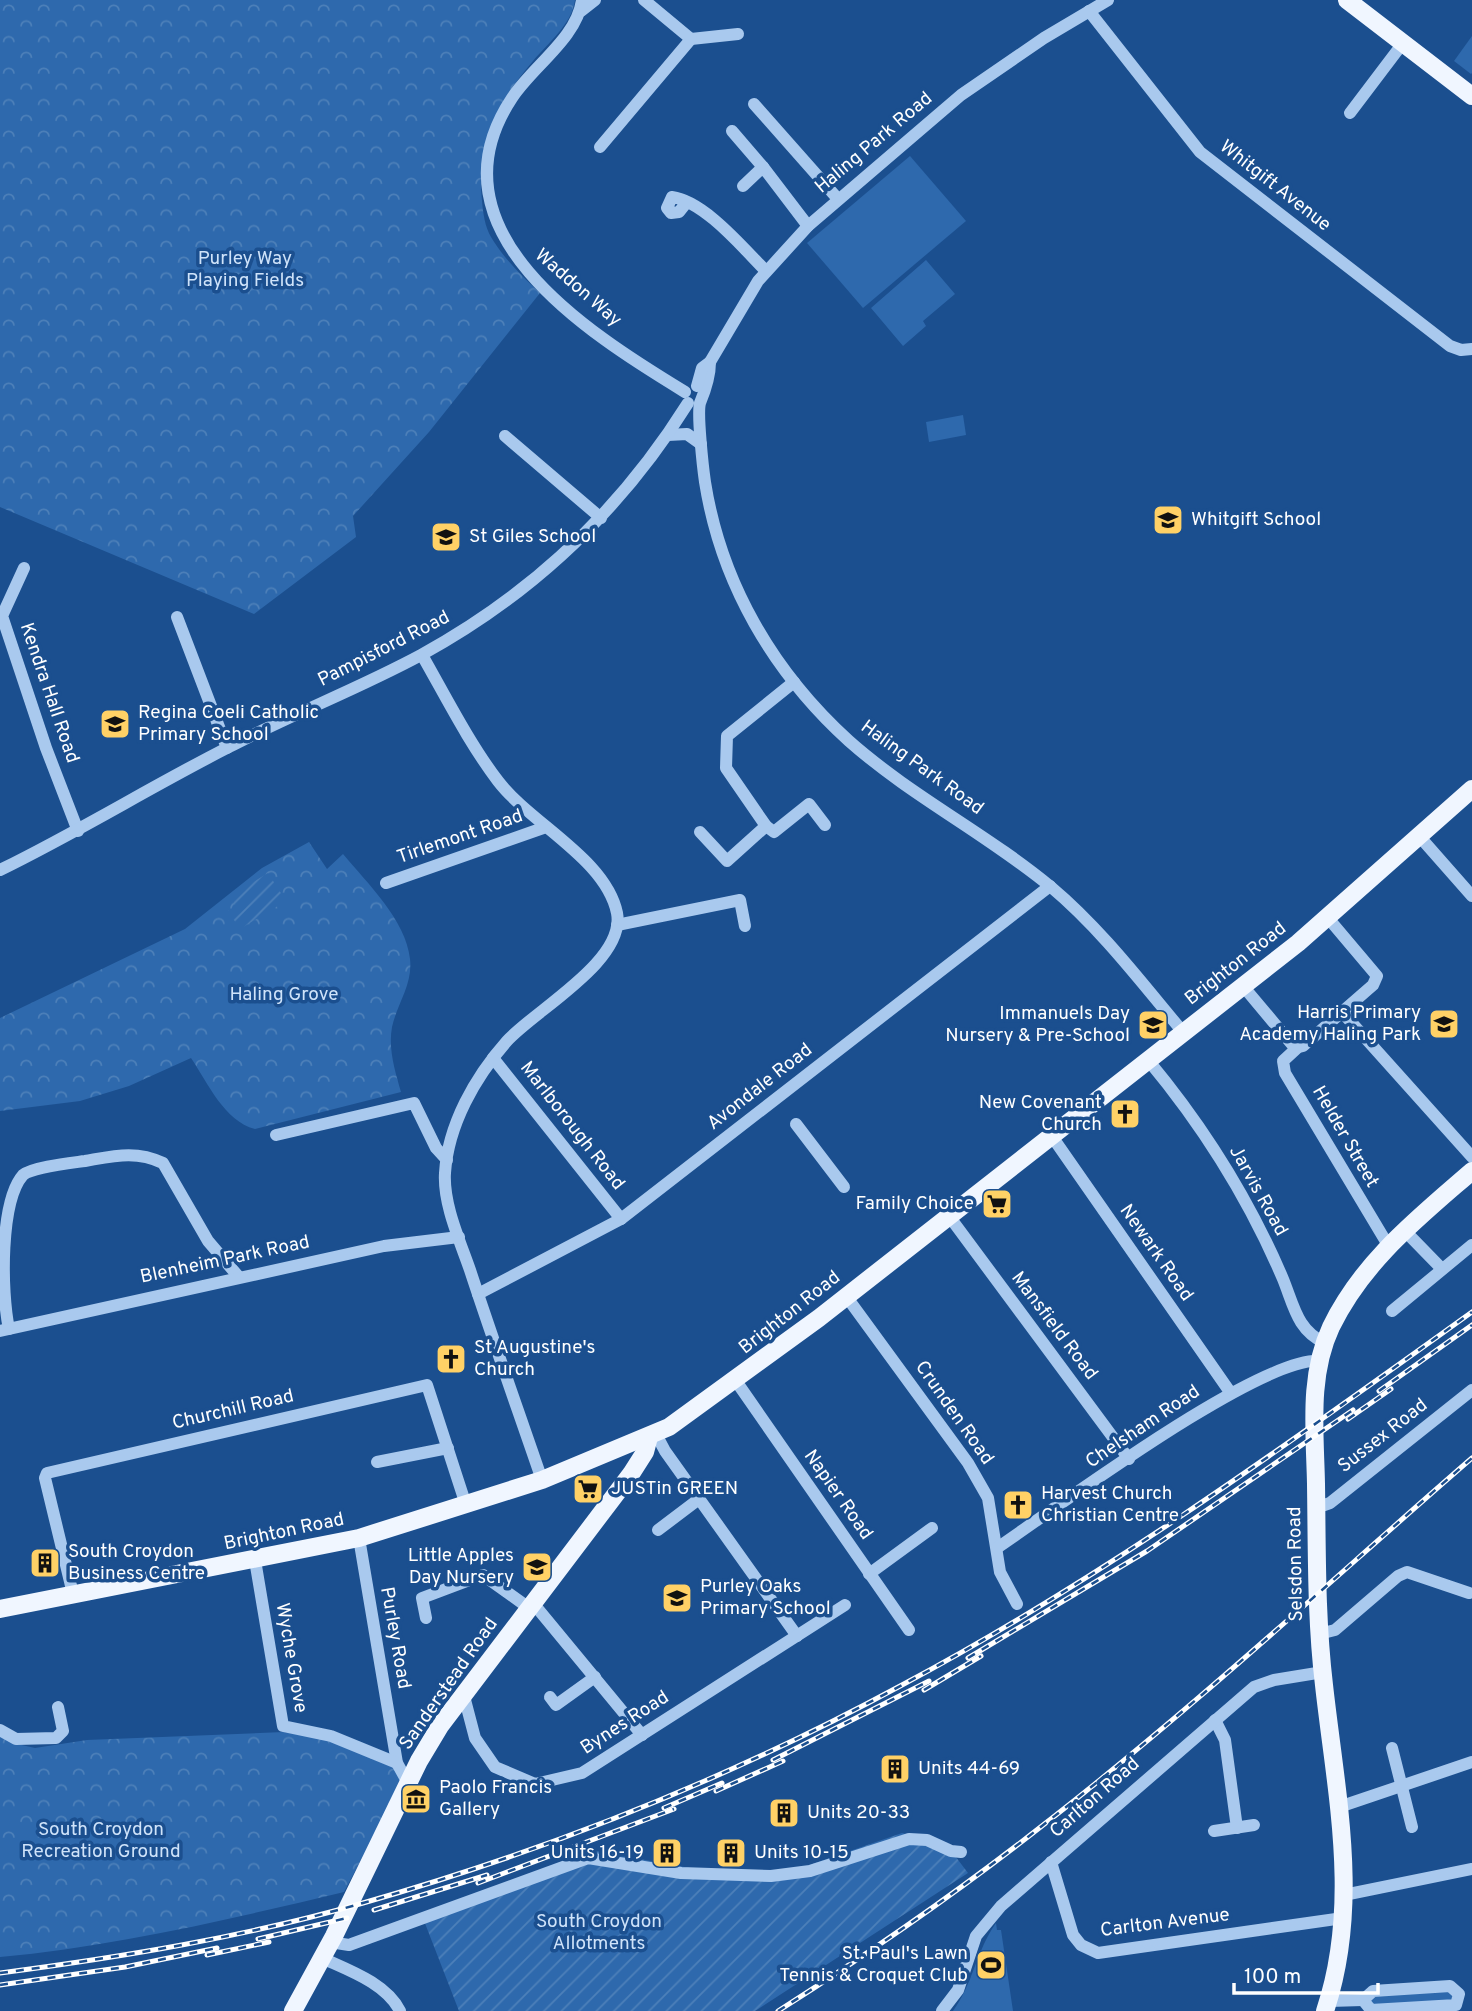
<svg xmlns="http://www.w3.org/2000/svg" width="1472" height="2011" font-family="Overpass,sans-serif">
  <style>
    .grass { fill: #2e69ad }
    .park { fill: url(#park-crowns) }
    .garden { fill: url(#garden-furrows) }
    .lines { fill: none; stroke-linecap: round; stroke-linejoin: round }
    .minor { stroke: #a9c9ee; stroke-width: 12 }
    .major { stroke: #f0f6ff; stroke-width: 18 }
    .rail-casing { stroke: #fff; stroke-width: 5 }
    .rail { stroke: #1b4f8f; stroke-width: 2.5; stroke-dasharray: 8; stroke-linecap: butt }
    .labels { text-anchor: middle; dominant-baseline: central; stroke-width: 7; stroke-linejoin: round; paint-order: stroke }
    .street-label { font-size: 19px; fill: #fff; stroke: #1b4f8f }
    .park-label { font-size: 19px; fill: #cfe3fa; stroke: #1b4f8f }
    .poi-label { font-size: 19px; fill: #fff; stroke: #1b4f8f; text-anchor: start }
  </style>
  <defs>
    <pattern id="park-crowns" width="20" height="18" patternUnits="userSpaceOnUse" patternTransform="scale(1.75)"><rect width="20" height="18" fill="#2e69ad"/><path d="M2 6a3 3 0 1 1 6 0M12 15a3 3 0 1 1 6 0" fill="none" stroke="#4d80b9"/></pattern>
    <pattern id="garden-furrows" width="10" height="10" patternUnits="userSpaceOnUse" patternTransform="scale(1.75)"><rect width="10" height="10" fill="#2e69ad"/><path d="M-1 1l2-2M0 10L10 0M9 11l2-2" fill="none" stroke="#4d80b9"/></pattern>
  </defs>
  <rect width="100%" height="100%" fill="#1b4f8f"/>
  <g class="grass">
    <path d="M1472 36V73L1471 74 1454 61Z"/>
    <path d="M910 156 966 221 863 308 807 243Z"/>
    <path d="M926 260 955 294 923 321 926 326 903 346 871 308Z"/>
    <path d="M963 415 966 435 929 442 926 422Z"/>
    <path d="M996 1923 997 1930H1001L1013 2011H953C973 1984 976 1951 996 1923Z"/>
    <path d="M1449 1990 1455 2000 1373 2008 1368 1997Z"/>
  </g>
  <g class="park">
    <path d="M0 0H575C572 24 548 43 533 61 497 103 476 144 482 201 483 213 485 227 491 237 504 259 522 276 540 293L429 432 353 516 356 537 254 614 0 507Z"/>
    <path d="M309 842 327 869 343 854C367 883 406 920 410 959 413 984 397 1004 392 1027 388 1049 395 1071 401 1092L255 1129C224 1121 208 1083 191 1058L129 1086 80 1101 0 1111V1018L185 929 262 868Z"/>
    <path d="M284 1732 329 1740 394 1765 402 1782 344 1892C231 1919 116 1946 0 1957V1734L17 1744 35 1748 87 1740Z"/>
  </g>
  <g class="garden">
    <path d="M268 873 286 901 240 929 228 911 236 906 230 896Z"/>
    <path d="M902 1833 946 1844 968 1873 755 2011H459L421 1913 595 1851 701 1870 792 1871Z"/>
  </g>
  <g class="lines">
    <g class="minor">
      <path d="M582 0C577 38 533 66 512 98 424 230 588 333 685 392"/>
      <path d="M581 11 595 0"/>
      <path d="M1089 11 1200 152 1450 346 1461 350 1472 349"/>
      <path d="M691 39 738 34"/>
      <path d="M754 104 838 199"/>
      <path d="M1350 113 1403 43"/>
      <path d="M732 131 763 167"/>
      <path d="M600 147 691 39 644 0"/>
      <path d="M743 186 763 167 808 226"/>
      <path d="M687 202 679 212 671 213 667 208 672 197C704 201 743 248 765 270"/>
      <path d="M710 362C710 376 705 391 700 403 697 414 703 468 705 482 721 583 773 672 849 741 911 796 987 834 1051 887 1101 929 1141 982 1183 1032"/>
      <path d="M697 386 702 368 710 362 758 281 808 226 961 95 1044 38 1108 0"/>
      <path d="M668 435 687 434 701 444"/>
      <path d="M505 436 601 518"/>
      <path d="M24 568 2 616 46 748 78 831"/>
      <path d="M177 617 227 748"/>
      <path d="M422 655C446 697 469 743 498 781 531 824 606 859 617 913 626 961 535 1010 507 1041 475 1077 448 1125 445 1173 443 1204 460 1241 470 1270 493 1340 518 1410 542 1480"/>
      <path d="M794 682 727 736 726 768 766 826 774 832 809 804 825 825"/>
      <path d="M700 832 727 861 766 826"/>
      <path d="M1420 837 1472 896"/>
      <path d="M0 870C78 832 152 786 229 747 292 714 358 689 421 655 531 595 621 510 688 403"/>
      <path d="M386 883 546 827"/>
      <path d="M617 925 740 900 745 926"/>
      <path d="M1243 986 1295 1048 1303 1046 1373 985 1377 976 1328 918"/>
      <path d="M1342 1012 1472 1157"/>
      <path d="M1296 1049 1283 1061 1285 1073 1388 1245"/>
      <path d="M493 1058 621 1219"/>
      <path d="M1148 1060C1203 1126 1249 1199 1283 1279 1294 1306 1297 1330 1325 1343"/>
      <path d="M796 1124 844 1187"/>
      <path d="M276 1135 414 1103 436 1148 447 1160"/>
      <path d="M1051 1135 1230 1392"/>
      <path d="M949 1216 1129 1459"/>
      <path d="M1404 1230 1442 1269"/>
      <path d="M478 1294 621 1219 1050 886"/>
      <path d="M846 1296 968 1463 988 1498 1000 1572 1017 1604"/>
      <path d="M1392 1311 1472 1245"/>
      <path d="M9 1329C1 1291 0 1201 23 1175 33 1167 71 1163 85 1161 114 1156 136 1150 163 1163L208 1241 238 1276"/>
      <path d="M0 1331 384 1246 459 1237"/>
      <path d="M736 1381 909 1630"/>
      <path d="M656 1434 665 1451 797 1636"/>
      <path d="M377 1462 448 1448"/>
      <path d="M1316 1508 1330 1503 1472 1390"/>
      <path d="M658 1530 699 1499"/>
      <path d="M359 1538 397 1763 408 1783"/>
      <path d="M997 1548C1055 1509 1261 1355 1321 1361"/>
      <path d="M255 1560 283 1726 331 1736 397 1763"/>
      <path d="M869 1574 932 1528"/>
      <path d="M73 1594 45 1478 47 1473 427 1385 466 1505"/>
      <path d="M533 1603 642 1735"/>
      <path d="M426 1618 422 1598 483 1575 529 1608"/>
      <path d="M1319 1634 1335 1630 1398 1576 1407 1572 1469 1593"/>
      <path d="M464 1696 475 1738 495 1767 535 1784 582 1773 845 1605"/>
      <path d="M550 1697 556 1705 595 1677"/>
      <path d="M1215 1720 1225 1740 1237 1828"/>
      <path d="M0 1730 16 1739 56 1738 63 1731 58 1707"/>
      <path d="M1392 1748 1412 1827"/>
      <path d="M1339 1807 1472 1762"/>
      <path d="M1214 1831 1254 1825"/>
      <path d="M1051 1862 1073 1935 1081 1945 1098 1953 1343 1918"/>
      <path d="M1344 1895 1472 1869"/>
      <path d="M330 1942 349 1945 588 1858 681 1873 771 1876 810 1871 909 1839 927 1840 951 1851 961 1852"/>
      <path d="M322 1958C348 1970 386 1983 400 2011"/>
      <path d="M1450 1986 1459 1994 1456 2005 1371 2010 1363 2000 1373 1991Z"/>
      <path d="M1329 2001 1363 2000"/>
      <path d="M942 2011 958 1990 976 1936 1001 1906 1254 1687 1274 1680 1323 1672"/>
    </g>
    <g class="major">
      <path d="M1347 0 1472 96"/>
      <path d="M0 1609 359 1538 542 1480 669 1427 819 1318 1298 943 1472 789"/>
      <path d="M293 2011 334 1936 419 1761 440 1726 631 1474 645 1452 649 1437"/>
      <path d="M1325 2011C1361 1904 1336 1794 1324 1685 1316 1618 1317 1552 1316 1484 1315 1432 1308 1376 1331 1327 1363 1261 1418 1218 1472 1171"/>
    </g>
    <g class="rail-casing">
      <g id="rail">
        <path d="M1379 1391 1472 1325"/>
        <path d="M1348 1419 1391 1389"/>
        <path d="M968 1658 1147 1551 1353 1410"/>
        <path d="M924 1690 981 1656"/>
        <path d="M773 1760 929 1681"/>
        <path d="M716 1791 783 1761"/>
        <path d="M664 1808 722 1783"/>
        <path d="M478 1883 674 1809"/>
        <path d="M374 1910 487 1875"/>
        <path d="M258 1939 347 1918"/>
        <path d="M207 1955 269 1942"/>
        <path d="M0 1973C122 1957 245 1937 363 1903 549 1850 732 1777 902 1685 1103 1578 1288 1444 1472 1312"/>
        <path d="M0 1985 125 1967 217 1948"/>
        <path d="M778 2011C868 1954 955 1894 1038 1829 1188 1713 1328 1583 1472 1458"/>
      </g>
    </g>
    <use href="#rail" class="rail"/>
  </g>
  <defs>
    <g id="school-square" transform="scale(1.575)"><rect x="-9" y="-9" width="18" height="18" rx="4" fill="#ffd166" stroke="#1b4f8f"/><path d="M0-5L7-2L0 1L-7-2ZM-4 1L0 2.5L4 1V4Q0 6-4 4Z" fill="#111"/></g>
    <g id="church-square" transform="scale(1.575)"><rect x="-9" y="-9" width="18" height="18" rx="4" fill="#ffd166" stroke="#1b4f8f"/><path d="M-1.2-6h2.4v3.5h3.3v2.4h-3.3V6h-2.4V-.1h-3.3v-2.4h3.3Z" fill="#111"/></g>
    <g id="supermarket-square" transform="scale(1.575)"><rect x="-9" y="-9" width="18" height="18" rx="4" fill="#ffd166" stroke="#1b4f8f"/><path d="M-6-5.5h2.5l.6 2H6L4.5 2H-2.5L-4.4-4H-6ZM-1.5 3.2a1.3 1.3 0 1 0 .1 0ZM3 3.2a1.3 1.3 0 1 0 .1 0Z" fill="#111"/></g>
    <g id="building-square" transform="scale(1.575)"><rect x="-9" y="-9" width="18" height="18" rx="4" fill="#ffd166" stroke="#1b4f8f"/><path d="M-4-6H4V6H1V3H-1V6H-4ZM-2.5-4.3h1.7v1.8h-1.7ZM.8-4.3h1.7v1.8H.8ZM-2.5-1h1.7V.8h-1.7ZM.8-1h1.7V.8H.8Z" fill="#111"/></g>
    <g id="museum-square" transform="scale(1.575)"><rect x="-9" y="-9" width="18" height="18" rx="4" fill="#ffd166" stroke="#1b4f8f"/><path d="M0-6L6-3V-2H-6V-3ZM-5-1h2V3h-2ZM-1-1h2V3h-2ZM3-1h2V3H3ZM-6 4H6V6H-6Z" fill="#111"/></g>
    <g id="stadium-square" transform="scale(1.575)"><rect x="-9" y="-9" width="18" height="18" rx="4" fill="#ffd166" stroke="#1b4f8f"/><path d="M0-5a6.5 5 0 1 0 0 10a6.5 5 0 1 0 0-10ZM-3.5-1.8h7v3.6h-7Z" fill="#111"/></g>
  </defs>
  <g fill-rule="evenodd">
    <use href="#school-square" x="1168" y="520"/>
    <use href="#school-square" x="446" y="537"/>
    <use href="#school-square" x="115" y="724"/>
    <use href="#school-square" x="1444" y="1024"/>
    <use href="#school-square" x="1153" y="1025"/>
    <use href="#church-square" x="1125" y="1114"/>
    <use href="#supermarket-square" x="997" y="1204"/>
    <use href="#church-square" x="451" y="1359"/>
    <use href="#supermarket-square" x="588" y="1489"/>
    <use href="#church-square" x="1018" y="1505"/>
    <use href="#building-square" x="45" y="1563"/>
    <use href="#school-square" x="537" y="1567"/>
    <use href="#school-square" x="677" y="1598"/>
    <use href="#building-square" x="895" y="1769"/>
    <use href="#museum-square" x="416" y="1799"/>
    <use href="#building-square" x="784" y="1813"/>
    <use href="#building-square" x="667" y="1853"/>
    <use href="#building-square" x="731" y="1853"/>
    <use href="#stadium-square" x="991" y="1965"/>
  </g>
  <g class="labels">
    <g class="street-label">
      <text transform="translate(874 143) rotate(-40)">Haling Park Road</text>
      <text transform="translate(1275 186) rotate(38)">Whitgift Avenue</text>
      <text transform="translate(578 288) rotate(41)">Waddon Way</text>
      <text transform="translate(384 649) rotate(-27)">Pampisford Road</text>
      <text transform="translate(49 693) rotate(71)">Kendra Hall Road</text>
      <text transform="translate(922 768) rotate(36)">Haling Park Road</text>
      <text transform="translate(460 837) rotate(-19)">Tirlemont Road</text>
      <text transform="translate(1236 964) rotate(-38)">Brighton Road</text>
      <text transform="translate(760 1087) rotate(-38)">Avondale Road</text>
      <text transform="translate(572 1126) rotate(52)">Marlborough Road</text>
      <text transform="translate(1345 1137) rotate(60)">Helder Street</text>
      <text transform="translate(1258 1191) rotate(61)">Jarvis Road</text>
      <text transform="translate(1156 1253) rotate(55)">Newark Road</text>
      <text transform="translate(225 1260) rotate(-12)">Blenheim Park Road</text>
      <text transform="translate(790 1313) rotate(-38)">Brighton Road</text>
      <text transform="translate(1054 1326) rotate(53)">Mansfield Road</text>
      <text transform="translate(233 1410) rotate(-13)">Churchill Road</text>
      <text transform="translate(954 1413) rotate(55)">Crunden Road</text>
      <text transform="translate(1143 1427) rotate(-34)">Chelsham Road</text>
      <text transform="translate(1383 1436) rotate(-38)">Sussex Road</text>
      <text transform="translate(838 1495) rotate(55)">Napier Road</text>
      <text transform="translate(284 1532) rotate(-12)">Brighton Road</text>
      <text transform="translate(1296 1564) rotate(-91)">Selsdon Road</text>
      <text transform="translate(395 1638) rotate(80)">Purley Road</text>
      <text transform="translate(291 1658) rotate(80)">Wyche Grove</text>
      <text transform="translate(449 1684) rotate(-55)">Sanderstead Road</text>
      <text transform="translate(625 1723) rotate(-33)">Bynes Road</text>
      <text transform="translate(1095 1798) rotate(-41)">Carlton Road</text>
      <text transform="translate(1165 1923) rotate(-7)">Carlton Avenue</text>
    </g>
    <g class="park-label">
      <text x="245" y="259">Purley Way<tspan x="245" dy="22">Playing Fields</tspan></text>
      <text x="284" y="995">Haling Grove</text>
      <text x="101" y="1830">South Croydon<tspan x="101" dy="22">Recreation Ground</tspan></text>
      <text x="599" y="1922">South Croydon<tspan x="599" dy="22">Allotments</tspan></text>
    </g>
    <g class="poi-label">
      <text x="1191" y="520">Whitgift School</text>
      <text x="469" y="537">St Giles School</text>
      <text x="138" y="713">Regina Coeli Catholic<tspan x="138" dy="22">Primary School</tspan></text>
      <text x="1421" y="1013" text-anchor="end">Harris Primary<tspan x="1421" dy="22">Academy Haling Park</tspan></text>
      <text x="1130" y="1014" text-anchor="end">Immanuels Day<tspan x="1130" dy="22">Nursery &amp; Pre-School</tspan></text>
      <text x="1102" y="1103" text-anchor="end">New Covenant<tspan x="1102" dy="22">Church</tspan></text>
      <text x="974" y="1204" text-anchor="end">Family Choice</text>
      <text x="474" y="1348">St Augustine's<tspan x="474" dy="22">Church</tspan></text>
      <text x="611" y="1489">JUSTin GREEN</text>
      <text x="1041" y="1494">Harvest Church<tspan x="1041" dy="22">Christian Centre</tspan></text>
      <text x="68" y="1552">South Croydon<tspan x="68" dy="22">Business Centre</tspan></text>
      <text x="514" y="1556" text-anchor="end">Little Apples<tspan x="514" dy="22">Day Nursery</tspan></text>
      <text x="700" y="1587">Purley Oaks<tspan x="700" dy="22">Primary School</tspan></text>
      <text x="918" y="1769">Units 44-69</text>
      <text x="439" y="1788">Paolo Francis<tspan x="439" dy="22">Gallery</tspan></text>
      <text x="807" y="1813">Units 20-33</text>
      <text x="644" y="1853" text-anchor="end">Units 16-19</text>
      <text x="754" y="1853">Units 10-15</text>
      <text x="968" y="1954" text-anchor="end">St. Paul's Lawn<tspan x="968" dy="22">Tennis &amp; Croquet Club</tspan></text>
    </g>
  </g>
  <path d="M1234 1983v10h144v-10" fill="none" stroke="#ffffff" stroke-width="3.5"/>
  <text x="1244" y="1983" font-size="21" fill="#ffffff" stroke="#1b4f8f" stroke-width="5" paint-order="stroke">100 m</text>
</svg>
